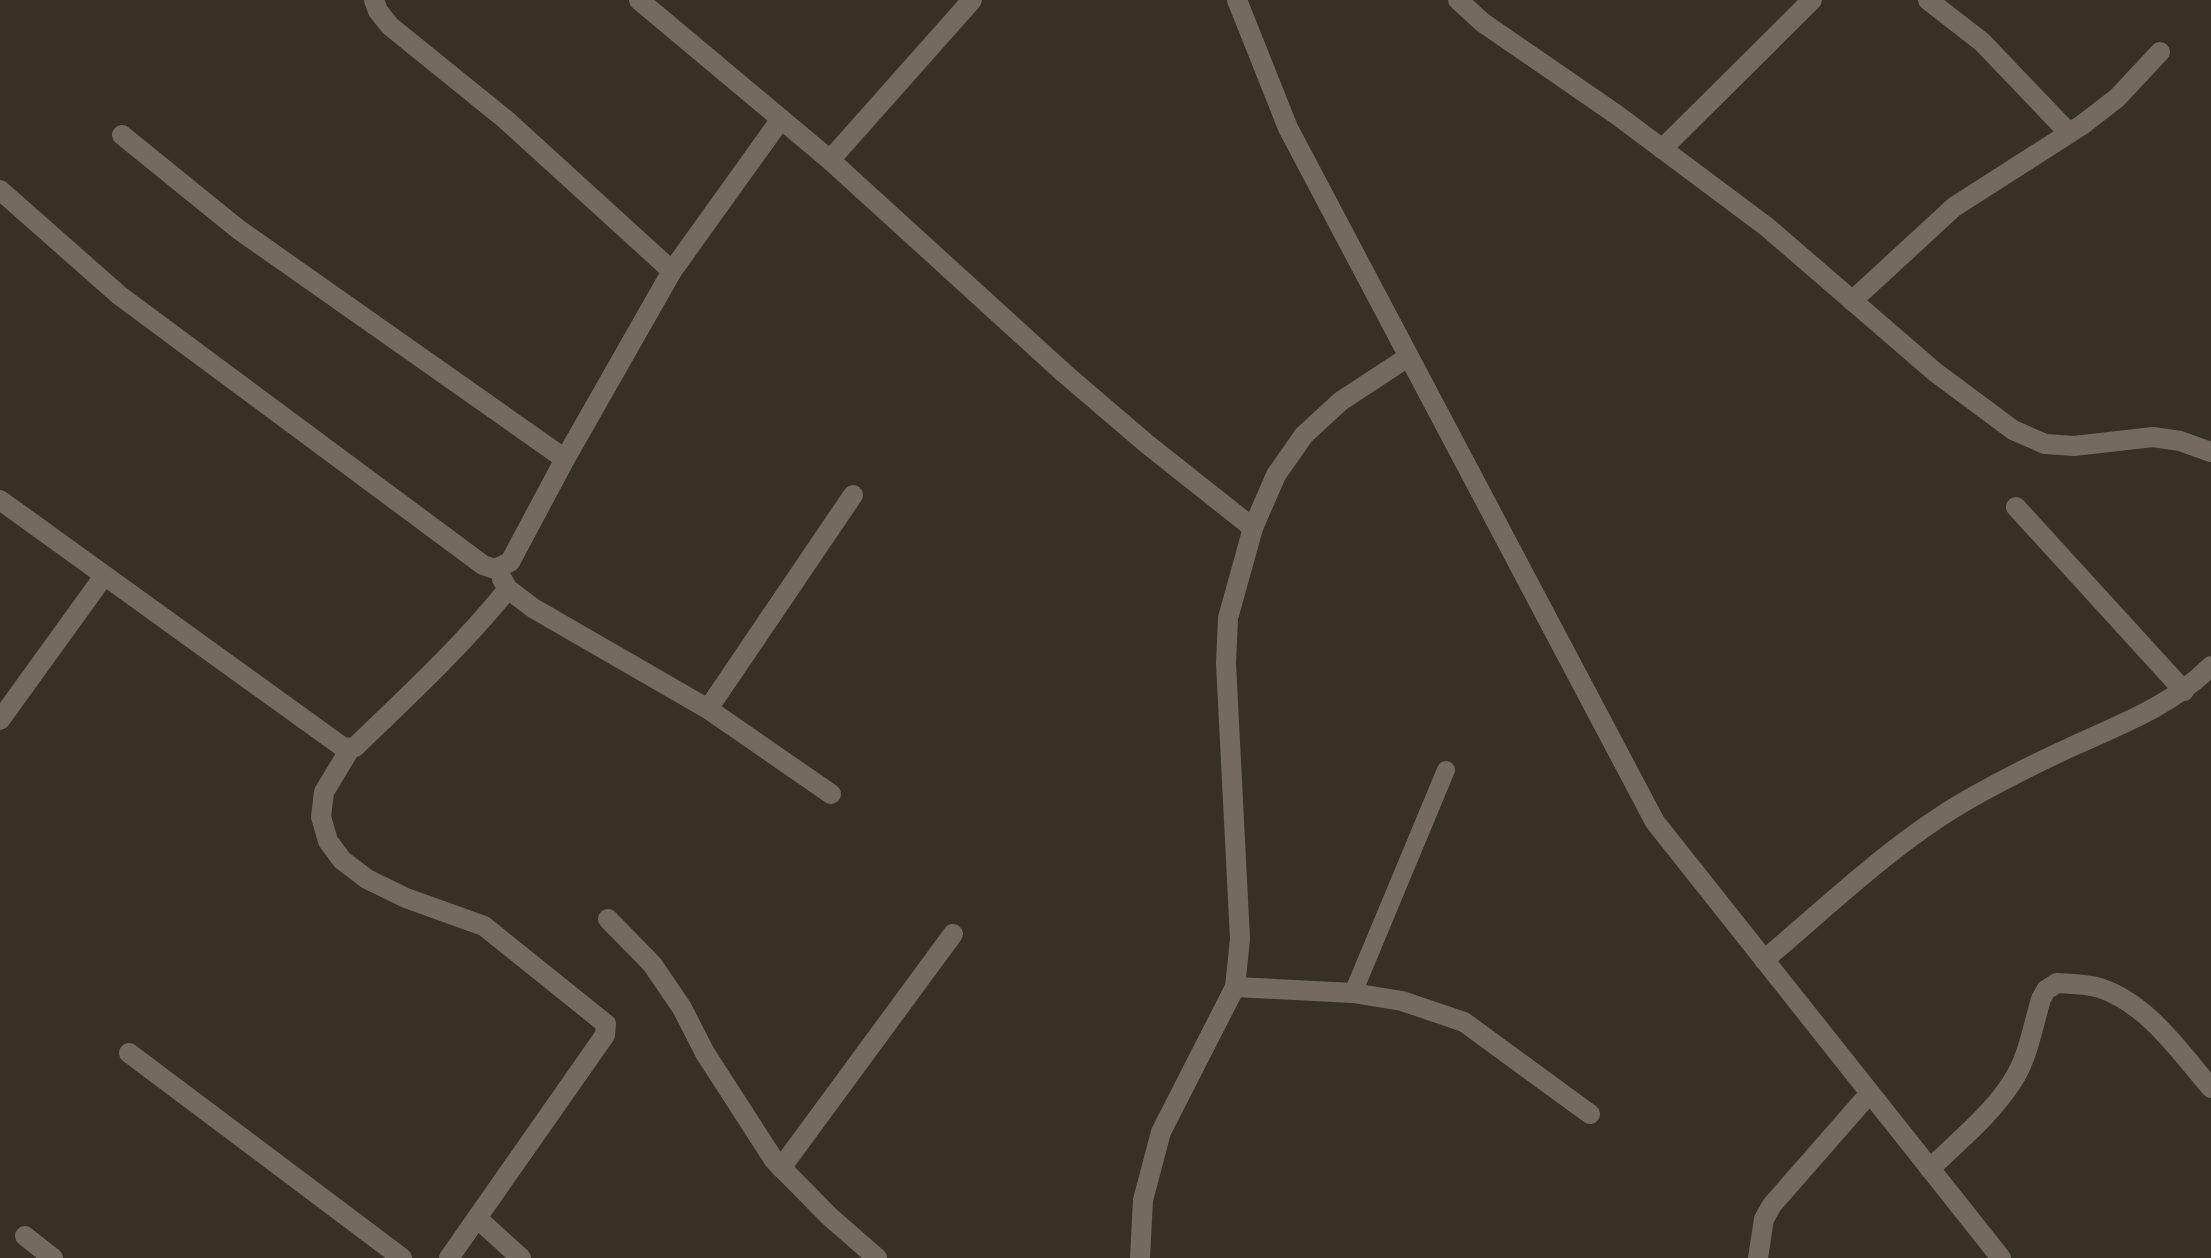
<svg xmlns="http://www.w3.org/2000/svg" width="2211" height="1258" font-family="'Titillium Web',sans-serif">
  <style>
    .lines { fill: none; stroke-linecap: round; stroke-linejoin: round }
    .service { stroke: #746a5f; stroke-width: 18 }
    .minor { stroke: #746a5f; stroke-width: 20 }
  </style>
  <rect width="100%" height="100%" fill="#393025"/>
  <g class="lines">
    <path class="service" d="M1353 993 1446 770"/>
    <g class="minor">
      <path d="M374 0 378 11 390 26 505 119 672 271"/>
      <path d="M639 0 830 160 1064 373 1147 444 1253 528"/>
      <path d="M1237 0 1288 128 1655 822 2001 1258"/>
      <path d="M1458 0 1482 22 1617 115 1767 227 1935 372 2013 430 2045 444 2074 446 2153 437 2180 441 2211 452"/>
      <path d="M1928 0 1982 42 2069 133"/>
      <path d="M122 135 238 229 565 459"/>
      <path d="M1662 149 1812 0"/>
      <path d="M830 160 972 0"/>
      <path d="M0 190 119 295 483 565 495 569 510 562 565 459 672 271 781 119"/>
      <path d="M1852 301 1954 207 2082 125 2117 98 2160 52"/>
      <path d="M0 500 344 748 355 747C408 696 461 647 508 589"/>
      <path d="M2016 507 2184 691"/>
      <path d="M502 579 508 589 533 608 708 709 831 794"/>
      <path d="M708 709 853 495"/>
      <path d="M0 720 104 576"/>
      <path d="M350 749 324 792 321 817 328 841 342 860 367 879 406 898 484 926 606 1024 605 1035 449 1258"/>
      <path d="M608 919 652 964 682 1008 705 1053 774 1160 829 1216 877 1258"/>
      <path d="M1764 960C1832 903 1898 838 1976 795 2007 778 2038 762 2069 748 2121 724 2170 707 2211 666"/>
      <path d="M1235 987 1353 993 1402 1001 1464 1022 1590 1114"/>
      <path d="M129 1053 402 1258"/>
      <path d="M781 1168 953 934"/>
      <path d="M1930 1169C1957 1142 1991 1115 2012 1082 2028 1058 2033 1026 2041 999L2046 990 2057 983C2071 984 2087 984 2100 988 2148 1004 2180 1052 2211 1088"/>
      <path d="M477 1218 521 1258"/>
      <path d="M25 1236 53 1258"/>
      <path d="M1140 1258 1143 1200 1161 1132 1235 987 1240 939 1226 663 1228 618 1253 528 1276 475 1304 435 1341 401 1408 357"/>
      <path d="M1758 1258 1764 1219 1772 1205 1870 1093"/>
    </g>
  </g>
</svg>
